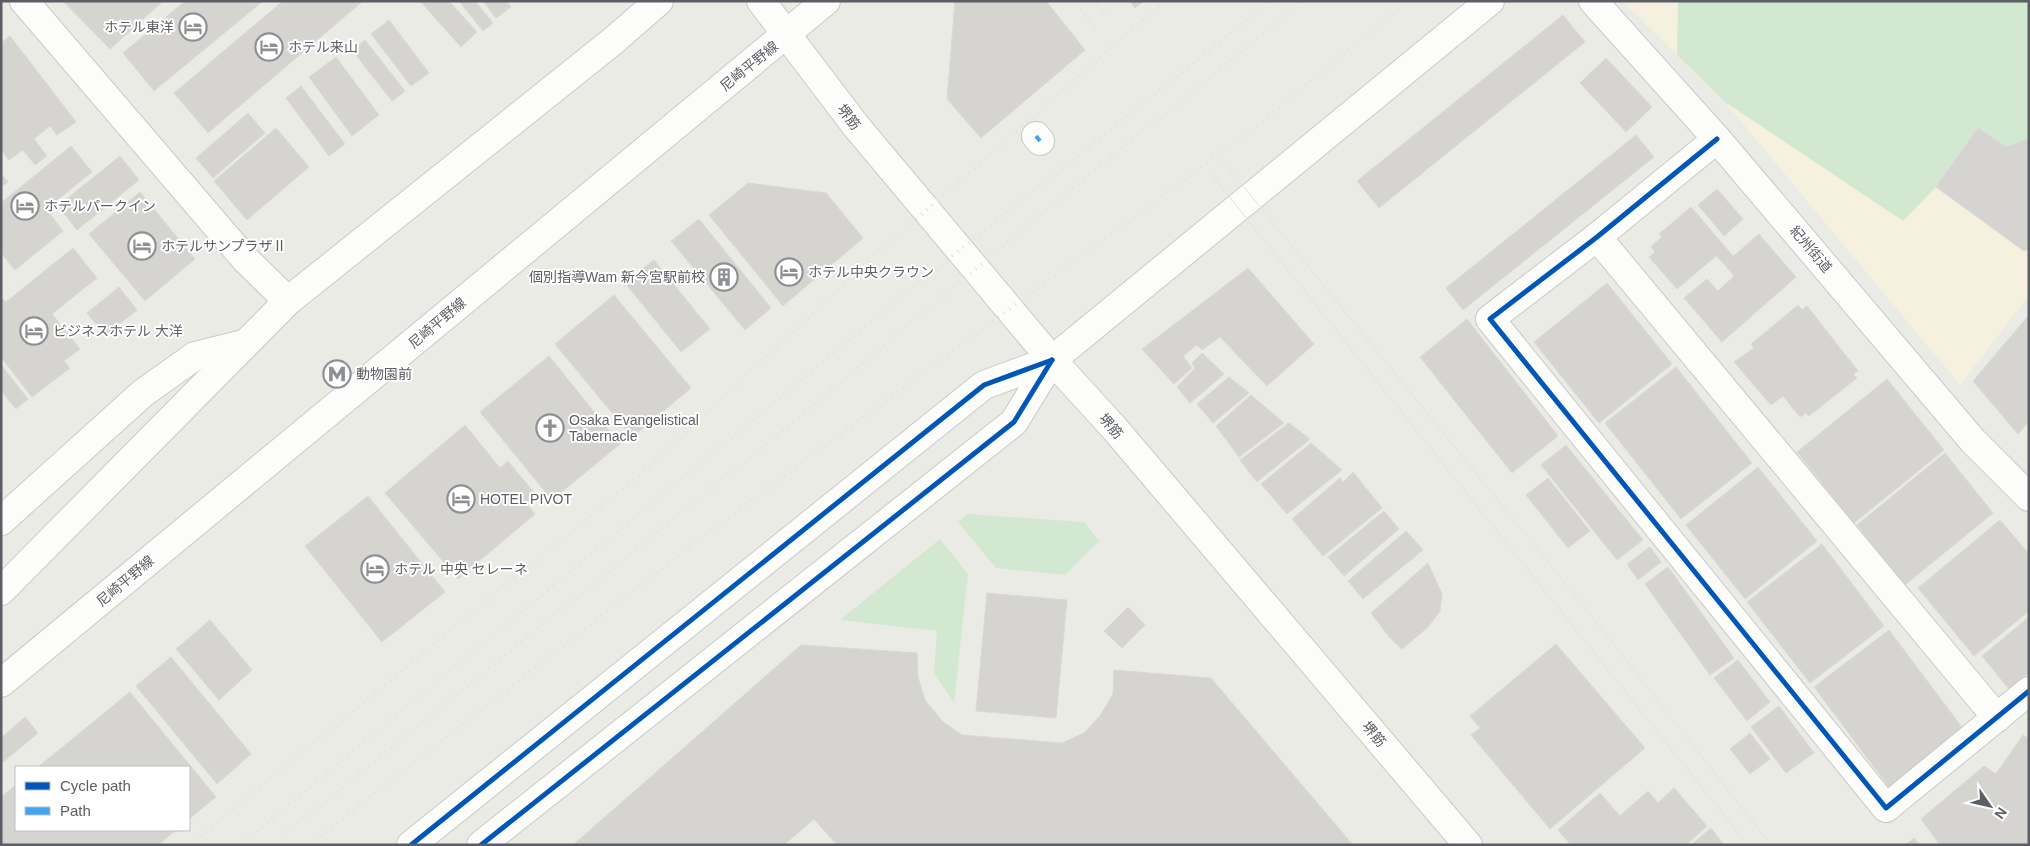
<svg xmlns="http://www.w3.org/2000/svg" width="2030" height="846" font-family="Helvetica,'Noto Sans JP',sans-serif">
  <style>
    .commercial { fill: #f5f1de }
    .green { fill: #d3e8d1 }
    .building { fill: #d5d4d1; stroke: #dad9d5 }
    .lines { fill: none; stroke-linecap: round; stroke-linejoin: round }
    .minor-casing { stroke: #c9c9c8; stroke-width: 30 }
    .minor { stroke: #fcfcfb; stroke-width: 28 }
    .tram { stroke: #e2e2e2; stroke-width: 1 }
    .rail { stroke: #e2e2e2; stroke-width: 4; stroke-dasharray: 1 6; stroke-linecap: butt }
    .quiet { stroke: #40a5ee; stroke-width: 4; stroke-dasharray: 8 4; stroke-linecap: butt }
    .cycleway-casing { stroke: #fff; stroke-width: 8 }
    .cycleway { stroke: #0057b8; stroke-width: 5 }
    .labels { text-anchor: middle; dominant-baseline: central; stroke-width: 4; stroke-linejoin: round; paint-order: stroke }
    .poi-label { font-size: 14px; fill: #5b5f64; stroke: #fff; text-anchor: start }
    .street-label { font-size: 14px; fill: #5b5f64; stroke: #fff }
  </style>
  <rect width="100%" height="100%" fill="#ebebe6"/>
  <path class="commercial" d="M1623 1H2029V295L1960 385 1725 102Z"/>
  <g class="green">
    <path d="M1678 1H2029V138L2006 147 1978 128 1936 187 1903 221 1725 102 1677 55Z"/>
    <path d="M968 514 1084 522 1099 541 1065 575 996 568 958 522Z"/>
    <path d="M940 539 968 574 954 703 934 673 937 631 840 620Z"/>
  </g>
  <g class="building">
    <path d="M63 1H163L110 49Z"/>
    <path d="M185 1H263L154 91 123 53Z"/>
    <path d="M283 1H363L208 133 174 93Z"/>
    <path d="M420 1H449L477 32 461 47Z"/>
    <path d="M459 1H475L493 23 483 31Z"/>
    <path d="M483 1H507L511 7 496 18Z"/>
    <path d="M955 1H1046L1085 50 981 138 947 99Z"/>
    <path d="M1130 1H1144L1135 8Z"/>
    <path d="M1563 15 1585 42 1379 208 1357 181Z"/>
    <path d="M389 20 429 73 411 86 371 34Z"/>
    <path d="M10 36 76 122 57 135 50 126 34 139 47 156 35 165 23 150 9 160 1 150V43Z"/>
    <path d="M365 40 405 91 392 101 352 50Z"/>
    <path d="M336 57 379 115 352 136 309 77Z"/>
    <path d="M1606 58 1652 107 1626 132 1580 83Z"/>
    <path d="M301 86 345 144 329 156 286 98Z"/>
    <path d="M248 113 265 133 213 178 196 158Z"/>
    <path d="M276 128 309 167 247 220 214 181Z"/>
    <path d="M1978 128 2006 147 2029 138V249L2024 251 1936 187Z"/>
    <path d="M1636 135 1654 157 1463 310 1446 288Z"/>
    <path d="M71 146 92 172 46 209 63 231 15 270 1 253V203Z"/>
    <path d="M120 156 139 180 77 230 58 206Z"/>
    <path d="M1 173 8 182 1 187Z"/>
    <path d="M748 183 826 193 863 238 783 306 709 215Z"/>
    <path d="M1717 189 1743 219 1724 236 1698 205Z"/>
    <path d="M140 192 195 259 145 301 89 234Z"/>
    <path d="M1691 207 1733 256 1724 264 1716 256 1677 289 1649 257 1655 252 1651 247 1662 237 1659 234Z"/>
    <path d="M699 219 771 308 745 330 671 241Z"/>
    <path d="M1759 234 1796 277 1722 342 1684 298 1707 279 1718 291 1734 276 1724 264Z"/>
    <path d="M73 248 97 278 52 314 80 349 64 361 70 368 32 397 1 357V297L6 302Z"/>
    <path d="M654 260 710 329 681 352 625 283Z"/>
    <path d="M1248 268 1314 344 1267 386 1220 337 1202 350 1197 345 1183 356 1192 368 1174 384 1142 349Z"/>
    <path d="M1607 283 1672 364 1599 423 1534 342Z"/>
    <path d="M119 287 137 310 105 335 87 313Z"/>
    <path d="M614 295 691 388 632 437 555 344Z"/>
    <path d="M1798 305 1802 310 1807 306 1858 371 1853 374 1857 378 1809 416 1806 413 1800 417 1783 396 1771 405 1734 362 1754 348 1751 344Z"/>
    <path d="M2029 315V421L2018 434 1973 381Z"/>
    <path d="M1467 319 1558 436 1512 473 1420 357Z"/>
    <path d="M1202 353 1224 374 1190 403 1177 387 1195 368 1192 363Z"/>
    <path d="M549 356 620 444 552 500 480 412Z"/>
    <path d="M1 365 28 399 16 409 1 391Z"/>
    <path d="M1676 367 1752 463 1681 519 1605 423Z"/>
    <path d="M1229 377 1249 393 1213 423 1197 404Z"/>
    <path d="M1887 379 1944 450 1854 523 1797 452Z"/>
    <path d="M1251 395 1284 423 1239 457 1216 426Z"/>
    <path d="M1289 423 1310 439 1257 482 1240 460Z"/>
    <path d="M465 425 500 468 508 461 536 495 526 503 535 514 458 579 385 493Z"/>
    <path d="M1311 443 1342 470 1287 514 1261 484Z"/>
    <path d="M1566 445 1643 540 1617 560 1541 465Z"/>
    <path d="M1945 453 1993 513 1905 585 1857 525Z"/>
    <path d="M1758 467 1817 541 1745 599 1686 525Z"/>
    <path d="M1353 472 1382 508 1323 556 1292 519 1340 478 1343 482Z"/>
    <path d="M1548 478 1590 531 1568 548 1526 495Z"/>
    <path d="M368 496 445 592 382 642 305 546Z"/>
    <path d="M1384 511 1399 529 1344 576 1328 557Z"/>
    <path d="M2000 520 2029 554V611L1974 656 1918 588Z"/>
    <path d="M1406 531 1423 550 1363 599 1348 581Z"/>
    <path d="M1822 544 1884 626 1810 683 1747 602Z"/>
    <path d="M1650 547 1661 562 1638 580 1627 564Z"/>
    <path d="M1428 563 1442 594 1440 611 1428 627 1402 649 1390 638 1371 613Z"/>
    <path d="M1668 567 1734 658 1710 675 1645 584Z"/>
    <path d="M987 593 1067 600 1056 718 976 711Z"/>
    <path d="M1128 607 1145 625 1122 648 1104 631Z"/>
    <path d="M2029 617V672L2009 689 1982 656Z"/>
    <path d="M210 620 252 670 219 700 176 649Z"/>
    <path d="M1889 630 1967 734 1892 791 1814 687Z"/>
    <path d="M1556 644 1645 748 1550 829 1471 735 1480 728 1470 716Z"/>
    <path d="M801 645 917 653 918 677 925 700 942 721 962 735 1062 743 1084 733 1100 716 1113 694 1114 670 1211 678 1353 845H837L814 819 784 845H573Z"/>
    <path d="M171 657 251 754 217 784 136 686Z"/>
    <path d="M1738 660 1770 702 1747 721 1714 678Z"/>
    <path d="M130 692 216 797 189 819V767H38Z"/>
    <path d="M1779 706 1814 753 1786 773 1751 727Z"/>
    <path d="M25 717 38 733 2 763 1 738Z"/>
    <path d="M1750 733 1770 759 1750 774 1730 749Z"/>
    <path d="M2023 735 2029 739V842L2027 845H1940L1921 819 1984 766 1996 774Z"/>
    <path d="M16 785V830H176L158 845H1V797Z"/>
    <path d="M1674 788 1707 826 1686 845H1571L1558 830 1600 793 1620 816 1648 791 1658 803Z"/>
    <path d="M1711 828 1724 845H1691Z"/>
    <path d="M1914 838 1920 845H1905Z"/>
  </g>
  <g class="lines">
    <g class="minor-casing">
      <g id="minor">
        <path d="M24 1 245 259 288 301"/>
        <path d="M761 1 856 126 1052 360 1115 429 1468 845"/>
        <path d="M1593 1 1717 139 1973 441 2029 497"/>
        <path d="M1036 136 1040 141"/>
        <path d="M1717 139 1597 237 1490 319 1886 808 2029 691"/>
        <path d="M1597 237 1997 718"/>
        <path d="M1 521 143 393 195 356 243 344"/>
        <path d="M1 591 288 301 613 41 659 1"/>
        <path d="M1 683 826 1"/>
        <path d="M411 845 984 385 1052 360"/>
        <path d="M481 845 1014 422 1052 360 1490 1"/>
      </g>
    </g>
    <use href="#minor" class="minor"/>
    <g class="tram">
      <path d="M1074 1 1096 29"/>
      <path d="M1095 1 1105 15"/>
      <path d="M1222 160 1586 609 1771 845"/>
      <path d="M1212 175 1748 845"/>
    </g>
    <g class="rail">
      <path d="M190 845 641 474 874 256 1165 1"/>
      <path d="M240 845 905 294 1271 1"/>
      <path d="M271 845 803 414 1052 205 1304 1"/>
      <path d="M309 845 698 540 1259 124 1408 1"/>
    </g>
    <path class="quiet" d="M1036 136 1040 141"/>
    <g class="cycleway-casing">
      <g id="cycleway">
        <path d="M1717 139 1597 237 1490 319 1886 808 2029 691"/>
        <path d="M411 845 984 385 1052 360"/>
        <path d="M481 845 1014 422 1052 360"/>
      </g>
    </g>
    <use href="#cycleway" class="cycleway"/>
  </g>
  <defs>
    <g id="hotel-ring" transform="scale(1.4375)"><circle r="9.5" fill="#fff" stroke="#8d9092" stroke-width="1.5"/><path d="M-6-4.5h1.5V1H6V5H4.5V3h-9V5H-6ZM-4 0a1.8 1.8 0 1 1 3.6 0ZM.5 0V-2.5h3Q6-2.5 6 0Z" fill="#8d9092"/></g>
    <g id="building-ring" transform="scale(1.4375)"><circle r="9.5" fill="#fff" stroke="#8d9092" stroke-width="1.5"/><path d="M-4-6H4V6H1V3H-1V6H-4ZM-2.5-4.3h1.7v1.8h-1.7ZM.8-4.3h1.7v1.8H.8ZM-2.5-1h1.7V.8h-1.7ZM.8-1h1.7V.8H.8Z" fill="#8d9092"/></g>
    <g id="metro-ring" transform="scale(1.4375)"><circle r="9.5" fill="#fff" stroke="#8d9092" stroke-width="1.5"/><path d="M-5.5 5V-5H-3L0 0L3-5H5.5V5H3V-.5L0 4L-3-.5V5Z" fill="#8d9092"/></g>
    <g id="church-ring" transform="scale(1.4375)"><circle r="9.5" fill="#fff" stroke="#8d9092" stroke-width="1.5"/><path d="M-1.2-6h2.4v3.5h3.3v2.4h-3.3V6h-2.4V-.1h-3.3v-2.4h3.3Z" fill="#8d9092"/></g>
  </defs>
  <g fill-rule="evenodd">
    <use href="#hotel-ring" x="193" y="27"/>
    <use href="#hotel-ring" x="269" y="47"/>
    <use href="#hotel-ring" x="25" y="206"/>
    <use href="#hotel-ring" x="142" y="246"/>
    <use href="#hotel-ring" x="789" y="272"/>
    <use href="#building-ring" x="724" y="277"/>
    <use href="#hotel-ring" x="34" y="331"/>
    <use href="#metro-ring" x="337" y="374"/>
    <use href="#church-ring" x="550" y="428"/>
    <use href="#hotel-ring" x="461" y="499"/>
    <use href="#hotel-ring" x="375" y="569"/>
  </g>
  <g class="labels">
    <g class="poi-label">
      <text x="174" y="27" text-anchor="end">ホテル東洋</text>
      <text x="288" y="47">ホテル来山</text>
      <text x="44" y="206">ホテルパークイン</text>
      <text x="161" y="246">ホテルサンプラザⅡ</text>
      <text x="808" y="272">ホテル中央クラウン</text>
      <text x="705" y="277" text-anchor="end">個別指導Wam 新今宮駅前校</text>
      <text x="53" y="331">ビジネスホテル 大洋</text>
      <text x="356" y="374">動物園前</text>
      <text x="569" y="420">Osaka Evangelistical<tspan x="569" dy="16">Tabernacle</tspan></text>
      <text x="480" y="499">HOTEL PIVOT</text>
      <text x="394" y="569">ホテル 中央 セレーネ</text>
    </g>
    <g class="street-label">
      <text transform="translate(749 66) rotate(-39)">尼崎平野線</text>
      <text transform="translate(849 117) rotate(52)">堺筋</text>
      <text transform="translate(1811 249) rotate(50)">紀州街道</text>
      <text transform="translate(437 323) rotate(-40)">尼崎平野線</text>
      <text transform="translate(1111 426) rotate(49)">堺筋</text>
      <text transform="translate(125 581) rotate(-40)">尼崎平野線</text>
      <text transform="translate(1374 734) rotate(50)">堺筋</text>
    </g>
  </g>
  <rect width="2030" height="846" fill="none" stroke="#5b5f64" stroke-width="5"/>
  <rect x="15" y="766" width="175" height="65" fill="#ffffff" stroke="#bdbfc1"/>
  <rect x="25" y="782" width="25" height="8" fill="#0057b8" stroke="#bdbfc1"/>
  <text x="60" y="791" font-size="15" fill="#5b5f64">Cycle path</text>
  <rect x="25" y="807" width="25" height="8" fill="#40a5ee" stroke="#bdbfc1"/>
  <text x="60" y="816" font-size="15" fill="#5b5f64">Path</text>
  <g transform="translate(1990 806) rotate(124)" stroke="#ffffff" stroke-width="4" paint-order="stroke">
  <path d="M0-4L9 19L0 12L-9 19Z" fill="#5b5f64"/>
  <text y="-8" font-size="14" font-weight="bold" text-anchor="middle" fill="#5b5f64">N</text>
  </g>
</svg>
